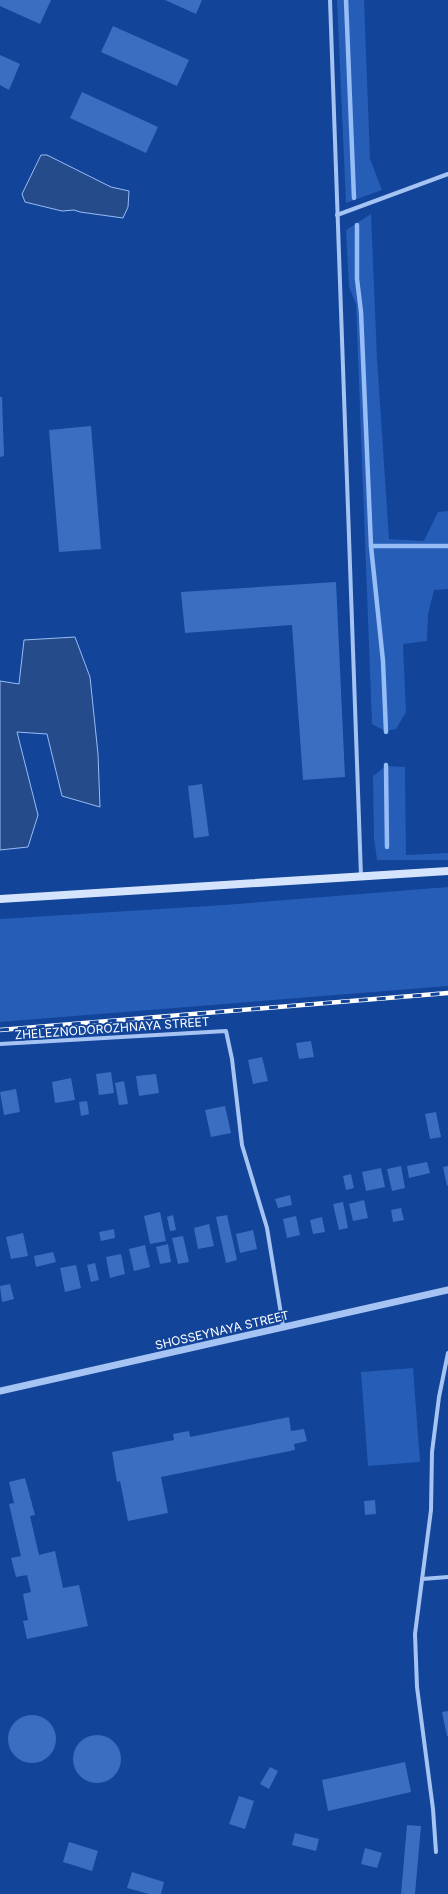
<svg xmlns="http://www.w3.org/2000/svg" width="448" height="1894" font-family="Inter,sans-serif">
  <style>
    .green { fill: #255db7 }
    .water { fill: #264b8a; stroke: #97bdf6 }
    .lines { fill: none; stroke-linecap: round; stroke-linejoin: round }
    .stream { stroke: #97bdf6; stroke-width: 4.5 }
    .building { fill: #3b6ec1 }
    .minor { stroke: #a5c3f3; stroke-width: 4 }
    .tertiary { stroke: #a5c3f3; stroke-width: 7 }
    .secondary { stroke: #d5e4fd; stroke-width: 8 }
    .rail-casing { stroke: #fff; stroke-width: 4.5 }
    .rail { stroke: #124499; stroke-width: 3; stroke-dasharray: 9; stroke-linecap: butt }
    .labels { text-anchor: middle; dominant-baseline: central; stroke-width: 3.5; stroke-linejoin: round; paint-order: stroke }
    .street-label { font-size: 12px; fill: #fff; stroke: #124499 }
  </style>
  <rect width="100%" height="100%" fill="#124499"/>
  <g class="green">
    <path d="M337 0H364L370 159 382 190 346 203Z"/>
    <path d="M371 214 377 359 389 539 424 541 438 512 448 511V589L434 590 428 614 427 641 403 644 406 712 396 729 385 731 372 724 356 304 349 287 346 230Z"/>
    <path d="M386 766 405 767 406 855 448 853V860H377L374 838 373 776Z"/>
    <path d="M448 887V986L0 1022V919L224 905Z"/>
    <path d="M413 1368 420 1462 368 1466 361 1372Z"/>
  </g>
  <g class="water">
    <path d="M41 155H47L111 187 129 191 128 207 123 218 80 212 74 210 62 211 25 202 22 194Z"/>
    <path d="M75 637 90 677 98 754 100 807 62 796 47 734 17 732 38 815 28 847 0 850V681L19 684 24 640Z"/>
  </g>
  <g class="lines">
    <g class="stream">
      <path d="M346 0 354 198"/>
      <path d="M357 225V279L361 312 371 546 383 661 386 732"/>
      <path d="M371 546H448"/>
      <path d="M386 765 387 847"/>
    </g>
  </g>
  <g class="building">
    <path d="M0 0H51L40 24 0 6Z"/>
    <path d="M165 0H202L196 14Z"/>
    <path d="M113 26 189 60 177 86 101 52Z"/>
    <path d="M0 55 20 64 9 90 0 85Z"/>
    <path d="M82 92 158 127 146 153 70 118Z"/>
    <path d="M0 397H2L4 456 0 457Z"/>
    <path d="M91 426 101 549 59 552 49 430Z"/>
    <path d="M336 582 345 777 303 780 292 625 185 633 181 592Z"/>
    <path d="M202 784 209 836 194 838 188 786Z"/>
    <path d="M311 1041 314 1057 299 1059 296 1043Z"/>
    <path d="M262 1057 268 1081 253 1084 248 1060Z"/>
    <path d="M111 1072 114 1093 99 1095 96 1074Z"/>
    <path d="M156 1074 159 1093 139 1096 136 1076Z"/>
    <path d="M71 1078 75 1100 55 1103 52 1082Z"/>
    <path d="M124 1081 128 1104 119 1105 115 1083Z"/>
    <path d="M16 1089 20 1112 4 1115 0 1092Z"/>
    <path d="M87 1101 89 1114 81 1116 79 1102Z"/>
    <path d="M225 1106 231 1133 211 1137 205 1110Z"/>
    <path d="M436 1112 441 1137 430 1139 425 1114Z"/>
    <path d="M427 1162 430 1173 409 1178 407 1166Z"/>
    <path d="M401 1166 405 1188 392 1191 387 1169Z"/>
    <path d="M448 1166V1185L447 1186 443 1167Z"/>
    <path d="M381 1168 385 1187 366 1191 362 1172Z"/>
    <path d="M351 1174 354 1188 346 1190 343 1176Z"/>
    <path d="M290 1195 292 1205 278 1208 275 1199Z"/>
    <path d="M364 1200 368 1218 353 1221 349 1204Z"/>
    <path d="M343 1202 348 1228 339 1230 333 1204Z"/>
    <path d="M401 1208 404 1220 393 1222 391 1210Z"/>
    <path d="M160 1212 166 1241 150 1244 144 1216Z"/>
    <path d="M173 1215 176 1230 170 1231 167 1217Z"/>
    <path d="M227 1215 237 1260 226 1263 216 1217Z"/>
    <path d="M296 1216 300 1235 287 1238 283 1219Z"/>
    <path d="M322 1217 325 1232 313 1234 310 1220Z"/>
    <path d="M209 1224 214 1246 198 1249 194 1228Z"/>
    <path d="M114 1229 115 1238 101 1241 99 1232Z"/>
    <path d="M253 1230 257 1249 240 1253 236 1234Z"/>
    <path d="M23 1233 28 1256 11 1259 6 1237Z"/>
    <path d="M183 1236 189 1262 178 1264 172 1238Z"/>
    <path d="M168 1244 171 1262 160 1264 156 1247Z"/>
    <path d="M145 1245 150 1267 134 1271 129 1249Z"/>
    <path d="M53 1252 56 1262 36 1267 34 1256Z"/>
    <path d="M121 1254 125 1274 110 1278 106 1257Z"/>
    <path d="M95 1263 99 1280 91 1282 87 1265Z"/>
    <path d="M76 1265 81 1288 65 1292 60 1268Z"/>
    <path d="M10 1284 14 1299 2 1302 0 1286Z"/>
    <path d="M289 1417 291 1431 304 1429 307 1441 294 1444 295 1450 161 1477 168 1513 128 1521 120 1481 117 1482 112 1452 174 1440 173 1434 189 1431 190 1437Z"/>
    <path d="M25 1478 35 1515 30 1516 39 1555 55 1551 63 1588 79 1585 88 1626 27 1639 23 1621 28 1620 23 1594 31 1592 27 1575 16 1577 11 1558 21 1556 9 1504 14 1503 9 1482Z"/>
    <path d="M375 1500 376 1514 365 1515 364 1501Z"/>
    <path d="M448 1711V1736H447L442 1712Z"/>
    <circle cx="32" cy="1739" r="24"/>
    <circle cx="97" cy="1759" r="24"/>
    <path d="M405 1762 411 1792 328 1811 322 1780Z"/>
    <path d="M270 1767 278 1771 269 1789 260 1784Z"/>
    <path d="M239 1796 254 1801 245 1829 229 1824Z"/>
    <path d="M407 1825 421 1826 415 1894H401Z"/>
    <path d="M295 1833 319 1839 316 1851 292 1845Z"/>
    <path d="M69 1842 98 1851 92 1871 63 1862Z"/>
    <path d="M365 1848 382 1853 377 1868 361 1864Z"/>
    <path d="M132 1872 164 1882 161 1894H149L127 1888Z"/>
  </g>
  <g class="lines">
    <g class="minor">
      <path d="M330 0 361 876"/>
      <path d="M337 215 448 174"/>
      <path d="M0 1044 226 1031 232 1059 242 1145 267 1228 283 1326"/>
      <path d="M422 1579 448 1577"/>
      <path d="M436 1852 433 1809 417 1687 415 1634 431 1510 432 1452 439 1397 448 1353"/>
    </g>
    <path class="tertiary" d="M0 1391 448 1290"/>
    <path class="secondary" d="M0 899 448 871"/>
    <g class="rail-casing">
      <path id="rail" d="M0 1030 448 993"/>
    </g>
    <use href="#rail" class="rail"/>
  </g>
  <g class="labels">
    <g class="street-label">
      <text transform="translate(112 1028) rotate(-4)">ZHELEZNODOROZHNAYA STREET</text>
      <text transform="translate(222 1330) rotate(-13)">SHOSSEYNAYA STREET</text>
    </g>
  </g>
</svg>
